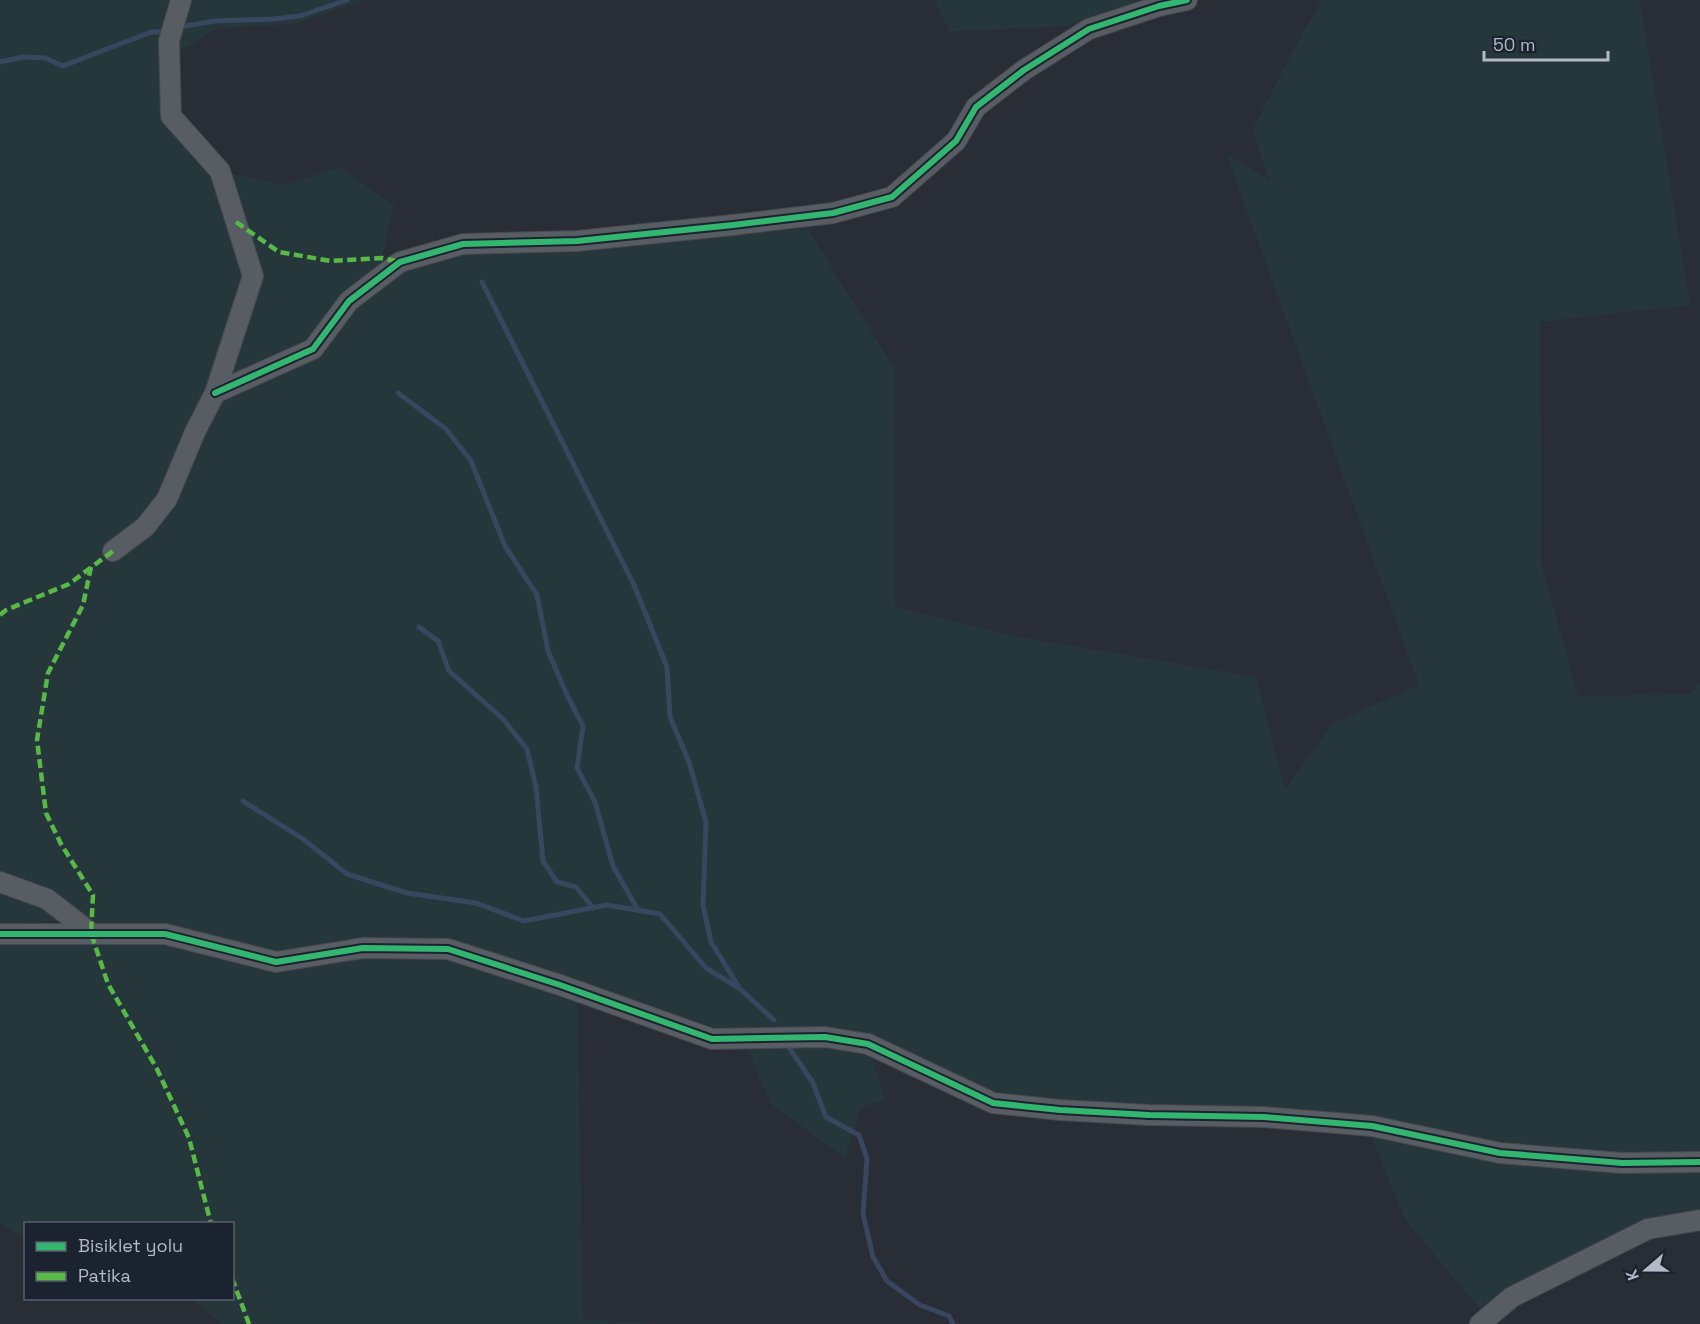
<svg xmlns="http://www.w3.org/2000/svg" width="1700" height="1324" font-family="'Space Grotesk',sans-serif">
  <style>
    .green { fill: #26373b }
    .lines { fill: none; stroke-linecap: round; stroke-linejoin: round }
    .stream { stroke: #38465f; stroke-width: 5 }
    .minor-casing { stroke: #45484e; stroke-width: 22 }
    .minor { stroke: #585c63; stroke-width: 20 }
    .quiet { stroke: #58b947; stroke-width: 4.5; stroke-dasharray: 9 4.5; stroke-linecap: butt }
    .cycleway-casing { stroke: #1c2330; stroke-width: 10 }
    .cycleway { stroke: #33b770; stroke-width: 6 }
  </style>
  <rect width="100%" height="100%" fill="#292d35"/>
  <g class="green">
    <path d="M0 0H175L165 117 214 173 247 276 210 391 150 531 219 398 319 355 353 306 403 269 464 250 738 232 808 229 894 368 895 607 1019 637 1256 677 1285 789 1333 723 1419 685 1226 154 1269 180 1252 130 1304 30 1322 0H1640L1690 305 1540 322 1541 561 1578 696 1692 694 1700 682V1153L1621 1155 995 1096 869 1035 712 1032 450 940 276 954 100 927 51 893 0 874Z"/>
    <path d="M187 0H365L294 24 219 28 175 53Z"/>
    <path d="M934 0H1141L1067 26 949 32Z"/>
    <path d="M339 167 394 205 382 257 387 263 307 346 224 384 260 275 229 173 285 185Z"/>
    <path d="M0 890 43 906 60 921 0 924Z"/>
    <path d="M0 938 166 940 277 967 367 954 447 955 577 995 583 1319 667 1324H222L191 1299 232 1298V1224H26L25 1238 0 1223Z"/>
    <path d="M745 1044H823L870 1052 886 1100 861 1107 845 1158 771 1104Z"/>
    <path d="M1368 1130 1700 1167V1214L1485 1315 1406 1221Z"/>
  </g>
  <g class="lines">
    <g class="stream">
      <path d="M185 26 215 21 273 19 300 16 347 0"/>
      <path d="M0 62 23 57 45 58 63 66 151 32H161"/>
      <path d="M482 282 634 585 667 667 670 717 689 762 706 822 703 905 711 942 740 989 774 1020"/>
      <path d="M398 393 446 429 471 461 505 546 537 595 548 651 567 695 583 726 577 768 595 802 613 866 638 910"/>
      <path d="M419 627 438 641 449 671 503 719 527 749 536 787 543 861 557 882 576 887 593 908"/>
      <path d="M243 801 303 839 347 874 407 893 476 903 524 921 607 905 660 914 706 968 737 987"/>
      <path d="M786 1043 813 1083 826 1117 859 1135 867 1159 863 1214 873 1257 887 1281 920 1305 949 1316 953 1324"/>
    </g>
    <g class="minor-casing">
      <g id="minor">
        <path d="M215 393 313 349 349 301 400 262 463 244 577 241 733 225 833 213 892 197 956 141 976 107 1024 70 1089 29 1159 6 1187 0"/>
        <path d="M113 551 145 527 167 499 195 432 215 393 253 276 220 171 171 116 169 41 181 0"/>
        <path d="M0 882 47 899 91 933"/>
        <path d="M0 934H165L276 962 363 948 448 949 560 985 712 1039 825 1037 868 1044 993 1103 1060 1110 1149 1115 1264 1117 1372 1126 1500 1153 1622 1163 1700 1162"/>
        <path d="M1480 1324 1512 1297 1648 1229 1700 1220"/>
      </g>
    </g>
    <use href="#minor" class="minor"/>
    <g class="quiet">
      <path d="M236 222 279 252 331 261 382 258 400 262"/>
      <path d="M91 567 83 605 48 673 37 740 46 813 61 844 93 895 91 933 108 984 157 1069 189 1138 211 1224"/>
      <path d="M0 615 6 610 69 584 113 551"/>
      <path d="M232 1278 249 1324"/>
    </g>
    <g class="cycleway-casing">
      <g id="cycleway">
        <path d="M215 393 313 349 349 301 400 262 463 244 577 241 733 225 833 213 892 197 956 141 976 107 1024 70 1089 29 1159 6 1187 0"/>
        <path d="M0 934H165L276 962 363 948 448 949 560 985 712 1039 825 1037 868 1044 993 1103 1060 1110 1149 1115 1264 1117 1372 1126 1500 1153 1622 1163 1700 1162"/>
      </g>
    </g>
    <use href="#cycleway" class="cycleway"/>
  </g>
  <rect x="24" y="1222" width="210" height="78" fill="#1c2330" stroke="#585f6c" stroke-width="1.5"/>
  <rect x="36" y="1242" width="30" height="9" fill="#33b770" stroke="#585f6c" stroke-width="1.5"/>
  <text x="78" y="1252" font-size="18" fill="#b3b9c7">Bisiklet yolu</text>
  <rect x="36" y="1272" width="30" height="9" fill="#58b947" stroke="#585f6c" stroke-width="1.5"/>
  <text x="78" y="1282" font-size="18" fill="#b3b9c7">Patika</text>
  <g transform="translate(1646 1270) rotate(250)" stroke="#1c2330" stroke-width="4.5" paint-order="stroke">
  <path d="M0-4.5L10 22L0 15L-10 22Z" fill="#b3b9c7"/>
  <text y="-9" font-size="16" font-weight="bold" text-anchor="middle" fill="#b3b9c7">K</text>
  </g>
  <path d="M1484 51v9h124v-9" fill="none" stroke="#b3b9c7" stroke-width="3"/>
  <text x="1493" y="51" font-size="18" fill="#b3b9c7" stroke="#1c2330" stroke-width="4.5" paint-order="stroke">50 m</text>
</svg>
